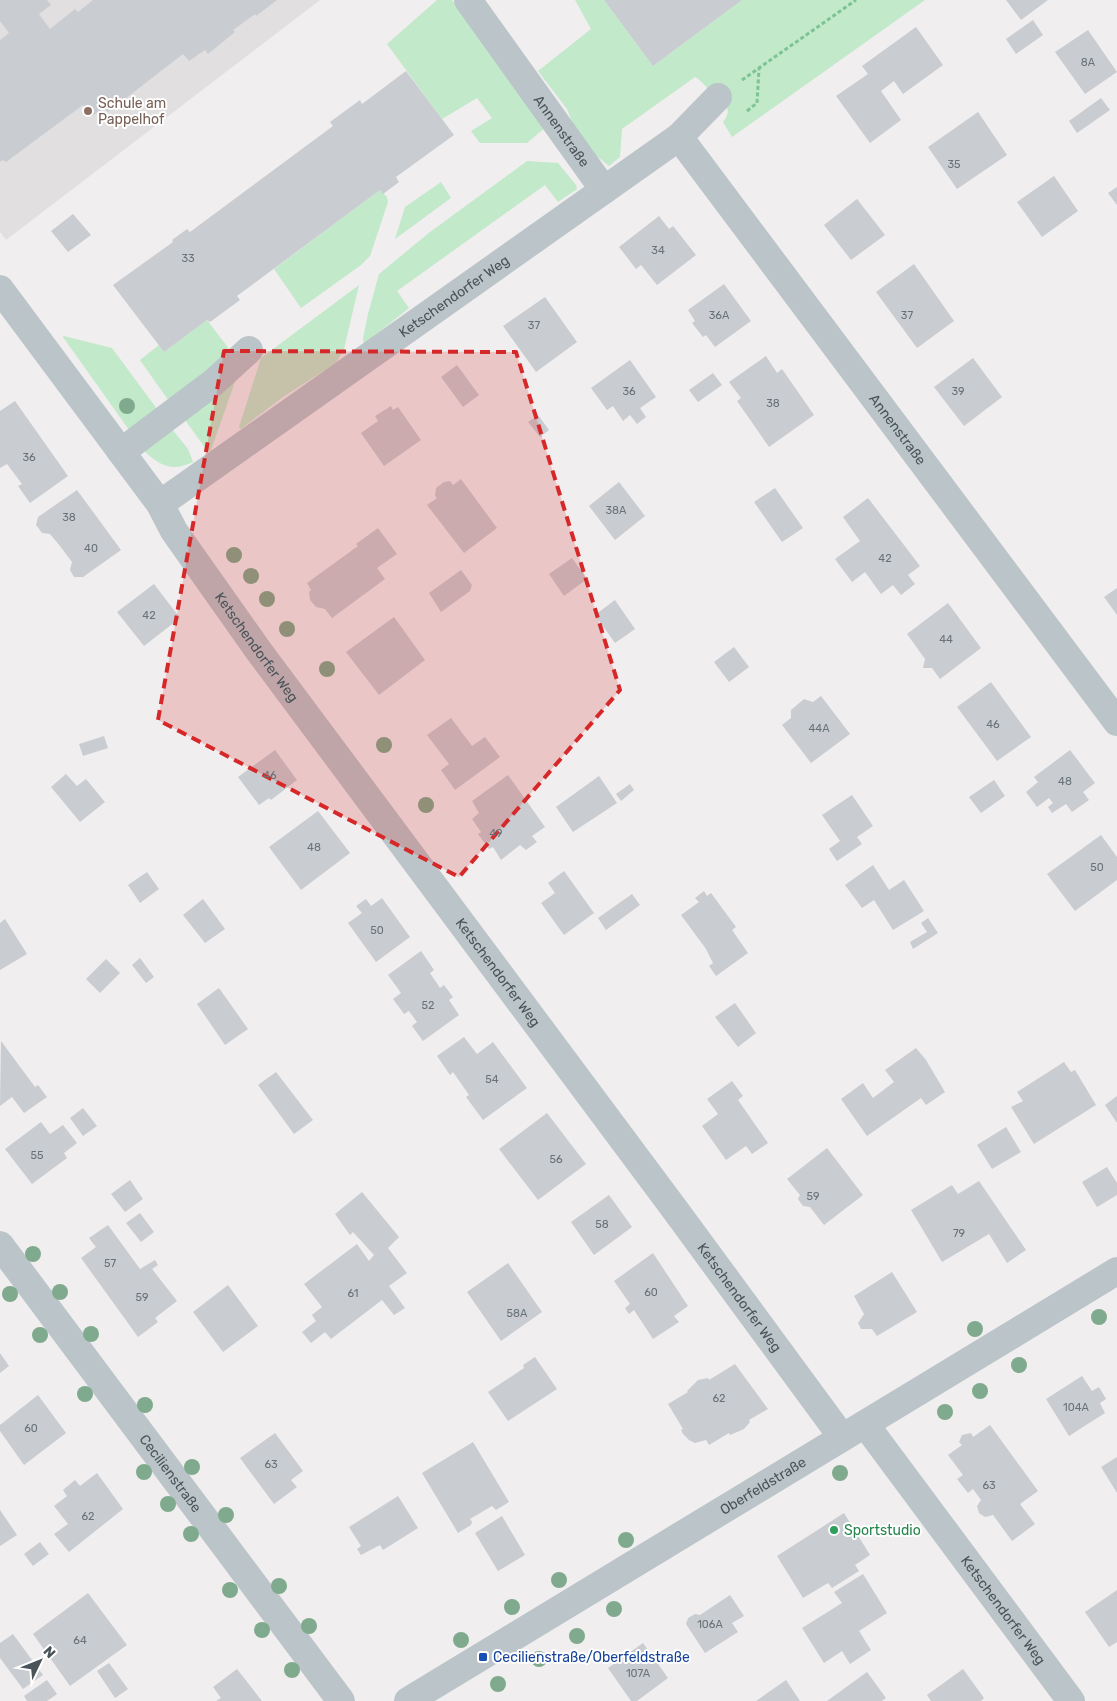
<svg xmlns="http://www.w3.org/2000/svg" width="1117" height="1701" font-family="Rubik,sans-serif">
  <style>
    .education { fill: #e1dfe0 }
    .green { fill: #c1e9ca }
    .building { fill: #c9ccd0 }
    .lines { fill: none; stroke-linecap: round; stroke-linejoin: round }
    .path { stroke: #7dc395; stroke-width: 3; stroke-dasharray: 4 2.5; stroke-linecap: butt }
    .minor { stroke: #bbc5c9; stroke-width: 28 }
    .tree { fill: #7faa8d }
    .marked { fill: #d62828; fill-opacity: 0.2; stroke: #d62828; stroke-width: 4; stroke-dasharray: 10 6; stroke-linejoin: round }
    .education-dot { fill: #8d6e63; stroke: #fff; stroke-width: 2 }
    .leisure-dot { fill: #2e9e5b; stroke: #fff; stroke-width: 2 }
    .transit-dot { fill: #1a4fb4; stroke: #fff; stroke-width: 2 }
    .labels { text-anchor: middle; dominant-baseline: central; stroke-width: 4; stroke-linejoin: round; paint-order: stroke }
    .number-label { font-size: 11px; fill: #687277 }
    .education-label { font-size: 14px; fill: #785e54; stroke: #fff; text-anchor: start }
    .street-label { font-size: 14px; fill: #485459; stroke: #fff }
    .leisure-label { font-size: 14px; fill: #27864d; stroke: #fff; text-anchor: start }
    .transit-label { font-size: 14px; fill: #164399; stroke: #fff; text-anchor: start }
  </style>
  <rect width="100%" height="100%" fill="#f1eeef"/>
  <path class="education" d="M0 0H320L6 240 0 232Z"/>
  <g class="green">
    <path d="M437 0H452L545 124 546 127 527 143H480L471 131 492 118 477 98 442 119 387 44Z"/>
    <path d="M575 0H604L653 66 742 0H925L732 137 723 122C736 106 719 101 710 91 705 86 702 81 695 77L622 129 620 157 609 166 588 149 573 124 567 109 538 71 591 29Z"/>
    <path d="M527 161 558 163 576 185 577 189 558 202 545 185 397 291 409 308 364 344 363 338 368 314 379 274 430 232Z"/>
    <path d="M441 182 451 198 395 239 405 207Z"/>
    <path d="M380 190 387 197 388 202 370 256 361 265 301 308 274 269Z"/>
    <path d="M359 285 344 349 336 363 283 397 241 429 239 427 261 358Z"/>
    <path d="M207 320 235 357 171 404 140 360 159 345 164 352Z"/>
    <path d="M64 336 112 348 160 413 132 434 63 337Z"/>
    <path d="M237 376 211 450 208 452 183 417Z"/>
    <path d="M171 428 188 449 193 462C171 472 161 466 144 451Z"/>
  </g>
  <g class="building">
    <path d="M0 0H47L51 5 39 14 50 29 75 9 78 12 93 0H277L256 16 255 14 233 30 235 32 208 54 205 50 189 61 183 54 108 112 104 108 92 116 83 105 6 162 3 160 0 162V40L9 33 0 21Z"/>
    <path d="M604 0H742L653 66Z"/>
    <path d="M1006 0H1048L1021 20Z"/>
    <path d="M1033 20 1043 35 1016 54 1006 39Z"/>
    <path d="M916 27 943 65 903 94 894 81 881 91 901 120 870 143 836 96 868 74 862 66Z"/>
    <path d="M1088 30 1117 72 1085 94 1055 52Z"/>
    <path d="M406 71 454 135 396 177 399 182 383 194 380 190 237 296 240 300 210 322 207 320 164 352 113 285 173 242 172 240 187 229 190 232 333 126 330 122 360 100 362 104Z"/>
    <path d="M1101 98 1110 110 1077 133 1069 121Z"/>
    <path d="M978 112 1007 155 957 189 928 147Z"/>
    <path d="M1054 176 1078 211 1042 237 1017 202Z"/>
    <path d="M1117 187V205L1108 193Z"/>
    <path d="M857 199 885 235 851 260 824 225Z"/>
    <path d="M73 214 91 235 68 252 51 231Z"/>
    <path d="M659 216 669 229 673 226 696 255 657 285 641 265 636 269 619 247Z"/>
    <path d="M914 264 954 321 917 348 876 292Z"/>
    <path d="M724 284 751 321 715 347 706 335 703 337 692 323 695 321 688 310Z"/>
    <path d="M545 297 577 342 536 372 503 326Z"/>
    <path d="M766 356 777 373 782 369 814 415 769 447 737 401 741 398 729 382Z"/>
    <path d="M973 358 1002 397 964 426 934 387Z"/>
    <path d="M630 360 656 397 640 408 646 417 637 424 630 415 623 421 613 406 607 410 591 388Z"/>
    <path d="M457 365 479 395 463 407 441 377Z"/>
    <path d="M713 373 722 385 698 402 689 390Z"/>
    <path d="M15 401 68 476 30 503 18 486 22 484 7 464 0 468V411Z"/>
    <path d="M391 406 393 410 398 407 421 440 384 466 361 433 378 421 375 416Z"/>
    <path d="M538 415 549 430 540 437 528 422Z"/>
    <path d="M461 479 497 528 464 553 427 505 437 498 435 496 436 488 444 482 450 481 453 485Z"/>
    <path d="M619 482 645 516 615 540 589 506Z"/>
    <path d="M775 488 803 528 782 542 754 502Z"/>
    <path d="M77 490 121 550 83 577H74L70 570 72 562 60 546 50 534 42 533 36 525 38 517Z"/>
    <path d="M868 498 920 566 908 575 915 584 901 595 893 585 881 594 865 572 852 582 835 559 860 541 843 517Z"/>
    <path d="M378 528 397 554 377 568 385 579 332 618 325 609 316 607 310 600 309 592 311 590 307 583 358 546 356 544Z"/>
    <path d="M572 558 587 579 564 596 549 574Z"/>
    <path d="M461 570 472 585 470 591 441 612 429 593Z"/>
    <path d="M154 584 180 618 144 646 117 612Z"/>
    <path d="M1117 588V615L1104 597Z"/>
    <path d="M615 600 635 629 615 643 595 615Z"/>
    <path d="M948 603 981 648 940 679 932 668H923L925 659 907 634Z"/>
    <path d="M394 617 425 660 379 695 346 652Z"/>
    <path d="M734 647 749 667 729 682 714 662Z"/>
    <path d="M991 682 1031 737 997 761 957 707Z"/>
    <path d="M821 696 850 734 811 763 782 725 791 718V710L804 699 813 702Z"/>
    <path d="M451 718 472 746 485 737 500 757 455 790 441 770 449 764 427 735Z"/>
    <path d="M104 736 108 748 83 756 79 744Z"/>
    <path d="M275 750 297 780 271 800 269 798 259 805 238 777Z"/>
    <path d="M1070 750 1095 783 1083 792 1089 800 1072 812 1066 804 1052 813 1048 807 1053 803 1049 798 1037 807 1026 792 1038 782 1034 777Z"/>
    <path d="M66 774 77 786 86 779 105 802 80 822 51 787Z"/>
    <path d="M508 775 545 827 532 836 537 842 526 850 520 845 501 860 493 847 489 849 478 834 481 832 472 819 479 813 472 801Z"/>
    <path d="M599 776 617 803 573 832 556 807Z"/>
    <path d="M994 780 1005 796 981 813 969 797Z"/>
    <path d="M630 784 634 790 621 801 616 794Z"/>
    <path d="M852 795 873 826 857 837 862 844 837 861 829 849 840 841 822 815Z"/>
    <path d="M318 811 350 853 301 890 269 847Z"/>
    <path d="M1101 835 1117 857V880L1075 911 1047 874Z"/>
    <path d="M873 865 889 890 904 880 924 911 893 930 874 900 862 908 845 885Z"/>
    <path d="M564 871 594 913 564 935 541 903 555 893 548 883Z"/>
    <path d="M147 872 159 889 140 903 128 885Z"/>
    <path d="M704 891 707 896 711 893 736 927 732 930 748 953 716 976 709 966 713 963 706 949 681 915 699 902 695 898Z"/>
    <path d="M632 894 640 905 606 930 598 918Z"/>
    <path d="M382 898 410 937 376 962 348 923 362 913 356 906 366 899 371 906Z"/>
    <path d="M203 899 225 929 205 943 183 915Z"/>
    <path d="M928 918 938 933 913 949 910 942 927 932 921 923Z"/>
    <path d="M5 919 27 954 0 970V923Z"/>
    <path d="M421 951 434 970 430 973 440 988 444 985 453 997 449 1000 459 1015 423 1041 412 1026 417 1022 409 1011 404 1014 393 999 401 993 388 975Z"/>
    <path d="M140 958 154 977 146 983 132 965Z"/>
    <path d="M106 959 120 973 100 993 86 979Z"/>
    <path d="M219 988 248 1029 225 1045 197 1004Z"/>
    <path d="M735 1003 756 1033 738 1047 715 1017Z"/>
    <path d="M464 1037 477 1054 493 1042 527 1088 483 1120 466 1097 469 1095 453 1072 450 1075 437 1056Z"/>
    <path d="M1 1041 35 1087 38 1085 47 1097 24 1113 12 1097 0 1106Z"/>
    <path d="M916 1048 926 1060 945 1092 926 1105 921 1098 867 1136 841 1099 863 1083 873 1098 894 1082 885 1070Z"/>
    <path d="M1064 1062 1071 1072 1075 1070 1096 1105 1034 1144 1011 1107 1023 1101 1017 1092Z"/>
    <path d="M276 1072 313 1120 294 1134 258 1085Z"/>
    <path d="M732 1081 743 1096 738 1100 768 1143 752 1154 746 1146 726 1160 702 1126 718 1114 707 1099Z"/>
    <path d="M1117 1096V1123L1105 1105Z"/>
    <path d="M83 1108 97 1126 83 1136 70 1118Z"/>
    <path d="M547 1113 586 1164 538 1200 499 1149Z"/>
    <path d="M41 1122 50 1134 63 1125 77 1143 64 1153 67 1158 32 1184 5 1149Z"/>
    <path d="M1006 1127 1021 1152 992 1169 977 1145Z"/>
    <path d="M827 1148 863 1195 824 1225 810 1207 803 1206 798 1199 800 1195 787 1179Z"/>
    <path d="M1107 1167 1117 1183V1195L1097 1207 1082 1182Z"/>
    <path d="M130 1180 143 1199 125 1212 111 1194Z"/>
    <path d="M979 1181 1026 1250 1007 1263 989 1234 942 1262 911 1210 952 1185 958 1194Z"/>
    <path d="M362 1192 399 1237 388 1248 407 1273 389 1286 405 1308 394 1315 382 1300 331 1339 325 1332 311 1343 302 1332 316 1321 312 1315 322 1307 304 1284 357 1244 369 1261 374 1255 353 1232 350 1235 335 1214Z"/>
    <path d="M609 1195 632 1227 594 1255 571 1222Z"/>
    <path d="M140 1213 154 1232 141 1242 126 1223Z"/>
    <path d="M108 1225 140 1269 155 1260 158 1265 152 1269 177 1301 155 1318 158 1322 138 1337 81 1258 96 1247 89 1238Z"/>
    <path d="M653 1253 688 1306 674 1316 679 1322 653 1339 634 1310 629 1314 625 1308 630 1304 614 1281Z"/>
    <path d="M508 1263 542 1312 501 1341 467 1292Z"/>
    <path d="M892 1272 917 1312 877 1336 872 1329H861L858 1323 864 1314 854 1296Z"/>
    <path d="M228 1285 258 1326 223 1352 193 1312Z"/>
    <path d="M0 1353 9 1366 0 1373Z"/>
    <path d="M535 1357 557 1389 508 1421 488 1392 524 1368 523 1365Z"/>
    <path d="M735 1364 768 1409 749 1420 750 1422 744 1429 730 1435 729 1433 709 1445 706 1440 695 1443 689 1440 683 1434 681 1430 683 1429 668 1404 688 1392 687 1391 698 1380 708 1378 709 1380Z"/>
    <path d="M1082 1376 1092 1391 1099 1387 1106 1399 1100 1403 1105 1413 1069 1436 1046 1399Z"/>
    <path d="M38 1395 66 1433 24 1465 0 1431V1425Z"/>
    <path d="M990 1425 1038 1491 1020 1504 1035 1524 1012 1541 993 1515 985 1517 979 1513 977 1506 981 1500 973 1489 968 1493 957 1479 963 1475 948 1455 962 1445 959 1442 962 1435 971 1433 973 1437Z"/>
    <path d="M275 1433 303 1471 291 1480 297 1487 274 1504 240 1458Z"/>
    <path d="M473 1442 509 1502 496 1510 492 1506 470 1519 472 1522 471 1525 458 1533 422 1473Z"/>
    <path d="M1117 1457V1493L1101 1467Z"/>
    <path d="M97 1473 123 1509 69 1552 54 1534 68 1524 54 1506 67 1496 63 1490 75 1480 80 1486Z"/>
    <path d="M398 1496 418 1528 383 1550 380 1545 361 1555 357 1549 361 1546 349 1527Z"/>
    <path d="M0 1510 17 1535 0 1546Z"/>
    <path d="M844 1513 870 1555 855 1565 859 1571 832 1588 828 1583 803 1598 777 1556Z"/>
    <path d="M502 1516 525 1555 498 1571 475 1533Z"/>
    <path d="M40 1542 49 1554 33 1566 24 1554Z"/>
    <path d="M863 1574 887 1613 859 1631 871 1650 850 1664 842 1651 824 1663 802 1628 842 1603 834 1592Z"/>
    <path d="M1117 1590V1642L1109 1647 1085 1612Z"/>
    <path d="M88 1593 127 1645 70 1686 33 1634Z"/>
    <path d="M730 1595 744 1616 732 1623 738 1632 705 1653 686 1624 688 1618 695 1614 700 1615Z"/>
    <path d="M13 1634 43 1675 23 1689 0 1658V1643Z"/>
    <path d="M643 1643 668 1678 637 1701H631L608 1668Z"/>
    <path d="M109 1663 128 1689 115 1698 97 1671Z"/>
    <path d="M237 1669 262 1701H216L221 1698 213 1687Z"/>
    <path d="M963 1669 984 1698 981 1701H931L927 1695Z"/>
    <path d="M867 1672 886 1698 882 1701H827Z"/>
    <path d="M47 1680 57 1694 47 1701H27L24 1696Z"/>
    <path d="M786 1680 800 1701H756Z"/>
  </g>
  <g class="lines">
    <g class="path">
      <path d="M742 80 856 0"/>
      <path d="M747 111 757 103 759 69"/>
    </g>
    <g class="minor">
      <path id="s1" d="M468 0 604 190"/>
      <path id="s2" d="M679 137 1117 722"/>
      <path id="s3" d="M0 289 160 504 174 531 258 650 676 1211 842 1437"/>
      <path d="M121 452 214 382 249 350"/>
      <path id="s4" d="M160 504 679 137 718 97"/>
      <path id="s5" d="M0 1245 341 1701"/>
      <path id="s6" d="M865 1424 1071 1701"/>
      <path id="s7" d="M408 1701 1117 1271"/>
    </g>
  </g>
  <g class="tree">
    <circle cx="127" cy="406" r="8"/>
    <circle cx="234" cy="555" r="8"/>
    <circle cx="251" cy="576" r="8"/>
    <circle cx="267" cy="599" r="8"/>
    <circle cx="287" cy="629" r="8"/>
    <circle cx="327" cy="669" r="8"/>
    <circle cx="384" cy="745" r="8"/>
    <circle cx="426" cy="805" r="8"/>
    <circle cx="33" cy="1254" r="8"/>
    <circle cx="60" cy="1292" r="8"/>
    <circle cx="10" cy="1294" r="8"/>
    <circle cx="1099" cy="1317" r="8"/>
    <circle cx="975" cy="1329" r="8"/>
    <circle cx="91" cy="1334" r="8"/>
    <circle cx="40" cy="1335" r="8"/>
    <circle cx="1019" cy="1365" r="8"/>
    <circle cx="980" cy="1391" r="8"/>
    <circle cx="85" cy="1394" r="8"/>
    <circle cx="145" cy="1405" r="8"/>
    <circle cx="945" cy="1412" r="8"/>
    <circle cx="192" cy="1467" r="8"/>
    <circle cx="144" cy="1472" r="8"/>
    <circle cx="840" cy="1473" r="8"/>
    <circle cx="168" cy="1504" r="8"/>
    <circle cx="226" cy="1515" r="8"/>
    <circle cx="191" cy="1534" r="8"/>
    <circle cx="626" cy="1540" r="8"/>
    <circle cx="559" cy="1580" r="8"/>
    <circle cx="279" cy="1586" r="8"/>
    <circle cx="230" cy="1590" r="8"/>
    <circle cx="512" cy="1607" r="8"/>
    <circle cx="614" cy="1609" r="8"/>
    <circle cx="309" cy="1626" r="8"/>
    <circle cx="262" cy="1630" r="8"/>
    <circle cx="577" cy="1636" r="8"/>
    <circle cx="461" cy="1640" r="8"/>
    <circle cx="539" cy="1659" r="8"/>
    <circle cx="292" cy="1670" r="8"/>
    <circle cx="498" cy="1684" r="8"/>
  </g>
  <path class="marked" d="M224 351 516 352 620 690 459 877 158 720Z"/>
  <circle class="education-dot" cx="88" cy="111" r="5"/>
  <circle class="leisure-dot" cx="834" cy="1530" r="5"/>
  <rect class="transit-dot" x="478" y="1652" width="10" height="10" rx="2.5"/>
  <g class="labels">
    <g class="number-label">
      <text x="1088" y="62">8A</text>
      <text x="954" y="164">35</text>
      <text x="658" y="250">34</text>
      <text x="188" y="258">33</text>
      <text x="719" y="315">36A</text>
      <text x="907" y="315">37</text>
      <text x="534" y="325">37</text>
      <text x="629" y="391">36</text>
      <text x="958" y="391">39</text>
      <text x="773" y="403">38</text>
      <text x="29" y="457">36</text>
      <text x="616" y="510">38A</text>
      <text x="69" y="517">38</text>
      <text x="91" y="548">40</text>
      <text x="885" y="558">42</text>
      <text x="149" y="615">42</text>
      <text x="946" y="639">44</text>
      <text x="993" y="724">46</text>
      <text x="819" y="728">44A</text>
      <text x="270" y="775">46</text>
      <text x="1065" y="781">48</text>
      <text x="496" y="833">49</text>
      <text x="314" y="847">48</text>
      <text x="1097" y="867">50</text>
      <text x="377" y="930">50</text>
      <text x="428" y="1005">52</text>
      <text x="492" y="1079">54</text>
      <text x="37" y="1155">55</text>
      <text x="556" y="1159">56</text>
      <text x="813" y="1196">59</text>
      <text x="602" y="1224">58</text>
      <text x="959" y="1233">79</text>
      <text x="110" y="1263">57</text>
      <text x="651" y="1292">60</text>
      <text x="353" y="1293">61</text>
      <text x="142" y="1297">59</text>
      <text x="517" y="1313">58A</text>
      <text x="719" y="1398">62</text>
      <text x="1076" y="1407">104A</text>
      <text x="31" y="1428">60</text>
      <text x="271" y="1464">63</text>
      <text x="989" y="1485">63</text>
      <text x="88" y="1516">62</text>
      <text x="710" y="1624">106A</text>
      <text x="80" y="1640">64</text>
      <text x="638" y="1673">107A</text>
    </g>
    <g class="education-label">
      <text x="98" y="103">Schule am<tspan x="98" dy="16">Pappelhof</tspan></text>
    </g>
    <g class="street-label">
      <text stroke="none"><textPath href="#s1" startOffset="161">Annenstraße</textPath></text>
      <text stroke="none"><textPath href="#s4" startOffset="360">Ketschendorfer Weg</textPath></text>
      <text stroke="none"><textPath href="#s2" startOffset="365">Annenstraße</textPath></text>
      <text stroke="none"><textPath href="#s3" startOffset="441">Ketschendorfer Weg</textPath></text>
      <text stroke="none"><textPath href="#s3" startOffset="846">Ketschendorfer Weg</textPath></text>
      <text stroke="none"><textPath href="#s3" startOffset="1251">Ketschendorfer Weg</textPath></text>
      <text stroke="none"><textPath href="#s5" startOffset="285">Cecilienstraße</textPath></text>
      <text stroke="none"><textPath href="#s7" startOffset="415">Oberfeldstraße</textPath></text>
      <text stroke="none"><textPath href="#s6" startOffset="232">Ketschendorfer Weg</textPath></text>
    </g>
    <g class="leisure-label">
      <text x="844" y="1530">Sportstudio</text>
    </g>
    <g class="transit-label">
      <text x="493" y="1657">Cecilienstraße/Oberfeldstraße</text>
    </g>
  </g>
  <g transform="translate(40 1661) rotate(47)" stroke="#ffffff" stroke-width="4" paint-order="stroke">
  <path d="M0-4L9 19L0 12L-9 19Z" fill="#485459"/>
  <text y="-8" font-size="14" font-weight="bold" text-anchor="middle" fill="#485459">N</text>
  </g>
</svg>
